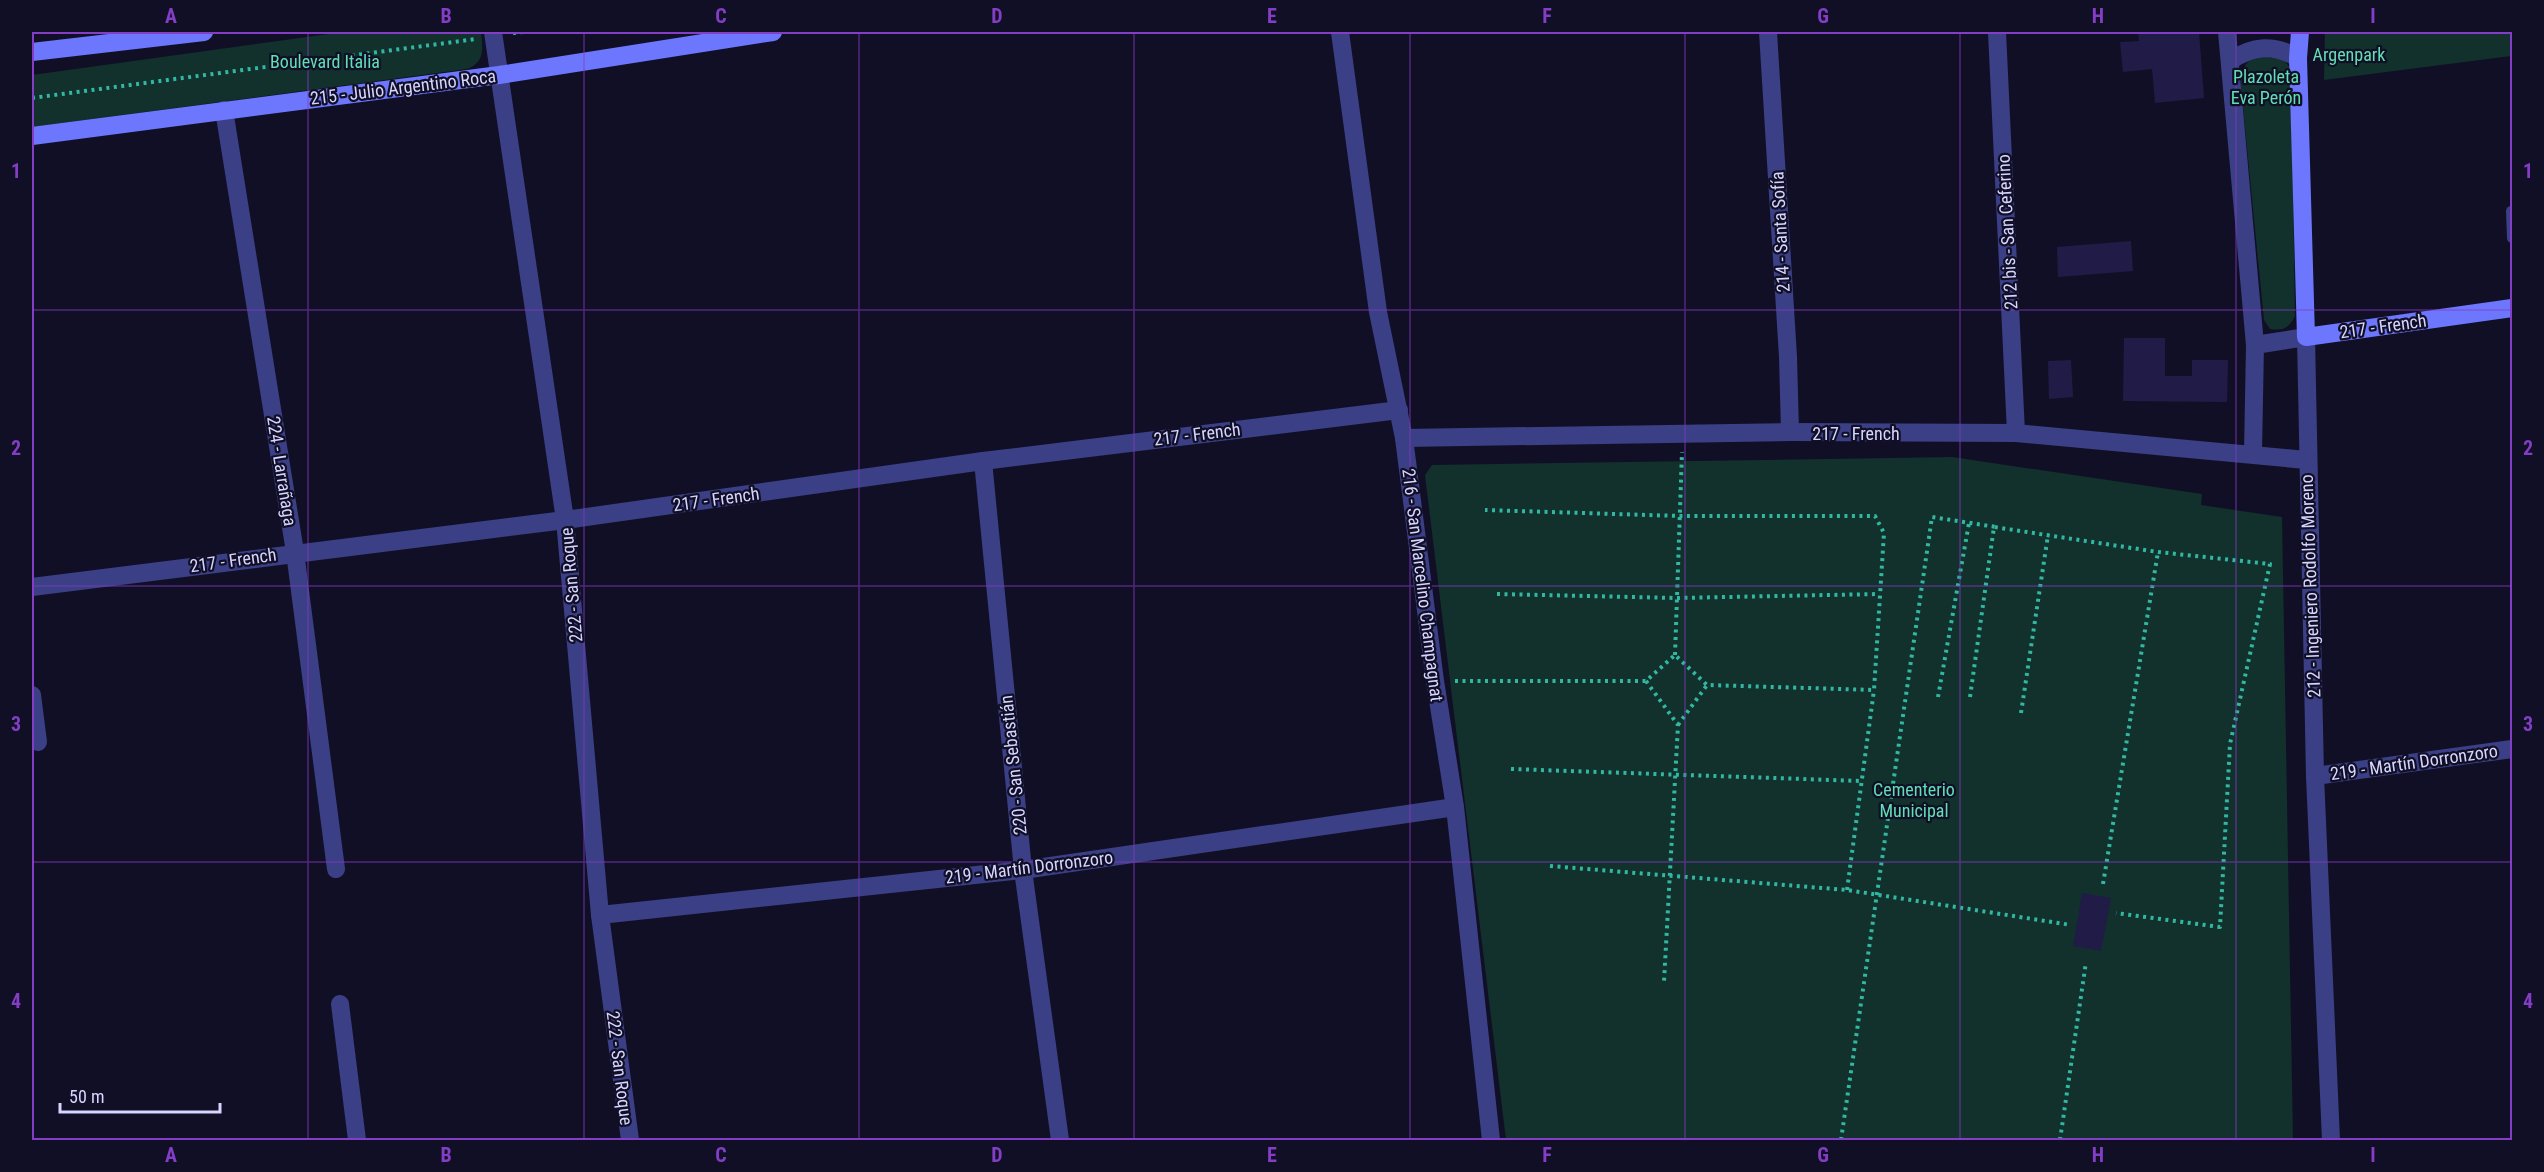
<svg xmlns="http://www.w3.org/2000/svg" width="2544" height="1172" font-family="'Roboto Condensed',sans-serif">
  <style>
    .green { fill: #12302c }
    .building { fill: #201c47 }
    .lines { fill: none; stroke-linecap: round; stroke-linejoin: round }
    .path { stroke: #31b7a2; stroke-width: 4; stroke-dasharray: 3 4.5; stroke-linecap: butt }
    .lane { stroke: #3b3f85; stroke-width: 10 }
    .street { stroke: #3b3f85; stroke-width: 18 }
    .secondary { stroke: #6d77fd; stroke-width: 18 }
    .grid { fill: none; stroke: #843dc5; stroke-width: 1.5; stroke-opacity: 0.55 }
    .labels { text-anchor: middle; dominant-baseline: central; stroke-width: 4.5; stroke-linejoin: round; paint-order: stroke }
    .park-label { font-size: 18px; fill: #61dfb4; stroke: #110f26 }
    .street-label { font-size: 18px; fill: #d6d5ff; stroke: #110f26 }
    .neatline { fill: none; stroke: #843dc5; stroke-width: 2 }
    .grid-label { font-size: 20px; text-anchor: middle; font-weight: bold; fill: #843dc5 }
  </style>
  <rect width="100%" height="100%" fill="#110f26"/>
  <g class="green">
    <path d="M343 32H481C483 48 485 62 467 69L32 127V75Z"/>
    <path d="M2325 32H2512V63L2511 56 2324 80Z"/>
    <path d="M2258 55 2284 60 2291 69 2295 316C2289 328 2284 331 2270 329L2264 320 2241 87C2242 70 2242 64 2258 55Z"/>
    <path d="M1952 457 2202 494 2201 505 2282 517 2293 1140H1506L1425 475 1432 465Z"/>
  </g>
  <g class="building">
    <path d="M2138 32H2199L2204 98 2155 103 2152 69 2123 72 2120 42 2139 41Z"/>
    <path d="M2131 241 2133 271 2058 277 2057 247Z"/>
    <path d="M2124 338H2165V376H2192V360H2228L2227 402 2123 401Z"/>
    <path d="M2071 360 2073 397 2049 399 2048 361Z"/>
    <path d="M2082 893 2111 898 2101 951 2073 946Z"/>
  </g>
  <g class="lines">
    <g class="path">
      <path d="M513 33 524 32"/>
      <path d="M32 98 476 39"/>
      <path d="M1497 594 1677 598 1879 594"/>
      <path d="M1675 655 1682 452"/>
      <path d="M1455 681H1646L1675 655 1707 685 1874 690 1884 533 1875 516H1680L1485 510"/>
      <path d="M1646 681 1678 725 1664 982"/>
      <path d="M1938 697 1969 523"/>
      <path d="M1970 697 1994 527 2158 552 2270 564 2230 744 2220 927 2116 913"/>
      <path d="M2021 713 2048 535"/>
      <path d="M1678 725 1707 685"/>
      <path d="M1511 769 1861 781"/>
      <path d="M1550 866 1847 890 2071 925"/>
      <path d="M2103 884 2158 552"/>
      <path d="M1847 890 1874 690"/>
      <path d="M1841 1140 1932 517 1996 527"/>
      <path d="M2060 1140 2086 962"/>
    </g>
    <path class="lane" d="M2511 211 2512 238"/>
    <g class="street">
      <path d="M493 32 565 520 600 915 630 1140"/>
      <path d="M1340 32 1378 312 1404 438 1435 681 1455 807 1491 1140"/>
      <path d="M1768 32 1788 357 1790 432"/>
      <path d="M1997 32 2016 433"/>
      <path d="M2227 32 2255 345 2253 453"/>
      <path d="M2230 61C2253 45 2274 44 2298 58"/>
      <path d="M224 110 295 552 336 869"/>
      <path d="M2255 345 2306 337 2315 776 2331 1140"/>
      <path d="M1404 438 1790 432 2016 433 2306 460"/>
      <path d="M983 461 1023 870 1060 1140"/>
      <path d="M32 587 565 520 983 461 1399 410"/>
      <path d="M32 695 38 742"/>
      <path d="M2315 776 2512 749"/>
      <path d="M600 915 1023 870 1455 807"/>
      <path d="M340 1004 357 1140"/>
    </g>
    <g class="secondary">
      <path d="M2300 32 2298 58 2306 337 2512 308"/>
      <path d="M32 52 204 32"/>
      <path d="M32 136 499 75 773 32"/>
    </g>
  </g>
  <path class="grid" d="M308 32V1140M584 32V1140M859 32V1140M1134 32V1140M1410 32V1140M1685 32V1140M1960 32V1140M2236 32V1140M32 310H2512M32 586H2512M32 862H2512"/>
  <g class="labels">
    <g class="park-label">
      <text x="2349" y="54">Argenpark</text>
      <text x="325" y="61">Boulevard Italia</text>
      <text x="2266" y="76">Plazoleta<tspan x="2266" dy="21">Eva Perón</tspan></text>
      <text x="1914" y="789">Cementerio<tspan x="1914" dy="21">Municipal</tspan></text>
    </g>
    <g class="street-label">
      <text transform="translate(403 87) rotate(-7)">215 - Julio Argentino Roca</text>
      <text transform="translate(1780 232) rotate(-93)">214 - Santa Sofía</text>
      <text transform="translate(2007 232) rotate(-93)">212 bis - San Ceferino</text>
      <text transform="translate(2383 326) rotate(-8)">217 - French</text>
      <text x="1856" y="433">217 - French</text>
      <text transform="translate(1197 434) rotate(-7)">217 - French</text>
      <text transform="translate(282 471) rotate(81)">224 - Larrañaga</text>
      <text transform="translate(716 499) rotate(-8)">217 - French</text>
      <text transform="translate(233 560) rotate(-8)">217 - French</text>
      <text transform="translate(571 585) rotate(-95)">222 - San Roque</text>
      <text transform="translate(1423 585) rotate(83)">216 - San Marcelino Champagnat</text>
      <text transform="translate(2310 586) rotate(-92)">212 - Ingeniero Rodolfo Moreno</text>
      <text transform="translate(2414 762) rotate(-8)">219 - Martín Dorronzoro</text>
      <text transform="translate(1013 765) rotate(-96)">220 - San Sebastián</text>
      <text transform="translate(1029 867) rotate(-7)">219 - Martín Dorronzoro</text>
      <text transform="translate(620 1068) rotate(83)">222 - San Roque</text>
    </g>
  </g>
  <rect width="2544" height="1172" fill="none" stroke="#110f26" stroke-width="66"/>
  <path d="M60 1103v9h160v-9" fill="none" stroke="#d6d5ff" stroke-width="3"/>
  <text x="69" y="1103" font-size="18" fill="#d6d5ff" stroke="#110f26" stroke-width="4.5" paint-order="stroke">50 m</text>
  <rect x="33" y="33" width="2478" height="1106" class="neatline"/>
  <g class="grid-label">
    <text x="171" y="23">A</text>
    <text x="446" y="23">B</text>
    <text x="721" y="23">C</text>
    <text x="997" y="23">D</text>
    <text x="1272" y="23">E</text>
    <text x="1547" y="23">F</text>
    <text x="1823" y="23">G</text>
    <text x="2098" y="23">H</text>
    <text x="2373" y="23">I</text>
    <text x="16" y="178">1</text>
    <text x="2528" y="178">1</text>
    <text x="16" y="455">2</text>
    <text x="2528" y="455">2</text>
    <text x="16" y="731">3</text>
    <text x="2528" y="731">3</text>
    <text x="16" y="1008">4</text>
    <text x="2528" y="1008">4</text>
    <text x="171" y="1162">A</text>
    <text x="446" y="1162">B</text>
    <text x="721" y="1162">C</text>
    <text x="997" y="1162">D</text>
    <text x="1272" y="1162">E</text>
    <text x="1547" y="1162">F</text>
    <text x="1823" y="1162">G</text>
    <text x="2098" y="1162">H</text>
    <text x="2373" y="1162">I</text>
  </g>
</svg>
